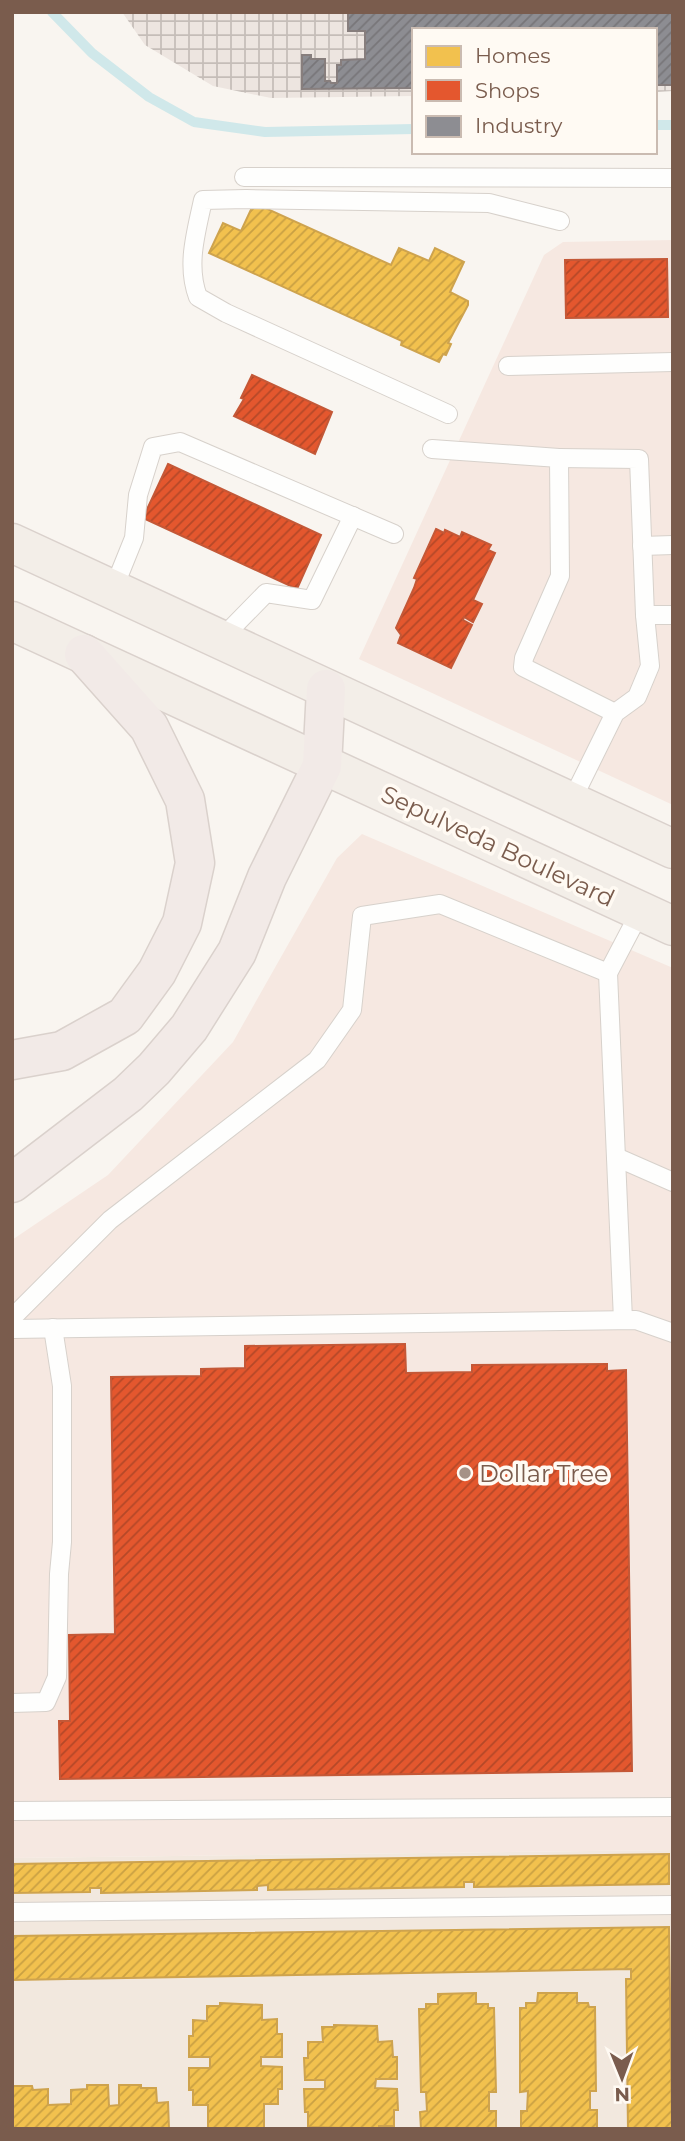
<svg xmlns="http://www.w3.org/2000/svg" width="685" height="2141" font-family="Montserrat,sans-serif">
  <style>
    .residential { fill: #f2e8de }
    .commercial { fill: #f6e8e1 }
    .industrial { fill: url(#industrial-grid) }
    .homes { fill: url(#homes-hatch); stroke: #cea34e; stroke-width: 2 }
    .shops { fill: url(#shops-hatch); stroke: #c45837; stroke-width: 2 }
    .industry { fill: url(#industry-hatch); stroke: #877e7d; stroke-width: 2 }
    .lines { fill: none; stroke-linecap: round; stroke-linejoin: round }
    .stream { stroke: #d0e8ea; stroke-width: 10 }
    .lane-casing { stroke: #d7d1cb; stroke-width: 20 }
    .primary-casing { stroke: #dad1cc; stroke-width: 41 }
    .highway-casing { stroke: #dad1cc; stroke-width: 41 }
    .lane { stroke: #fefefd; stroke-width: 18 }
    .primary { stroke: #f3eee8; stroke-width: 38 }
    .highway { stroke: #f2eae7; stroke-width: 38 }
    .poi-dot { fill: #a69286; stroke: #fffaf3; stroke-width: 2.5 }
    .labels { text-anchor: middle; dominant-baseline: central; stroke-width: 7; stroke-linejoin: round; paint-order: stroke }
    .street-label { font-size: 24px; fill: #7a5c4d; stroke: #fffaf3 }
    .poi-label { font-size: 24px; fill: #7a5c4d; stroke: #fffaf3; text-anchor: start }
  </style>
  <defs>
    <pattern id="industrial-grid" width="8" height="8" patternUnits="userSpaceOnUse" patternTransform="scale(1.75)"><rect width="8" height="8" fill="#ede5e0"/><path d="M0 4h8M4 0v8" fill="none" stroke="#c5bdb8"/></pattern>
    <pattern id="homes-hatch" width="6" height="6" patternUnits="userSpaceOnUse" patternTransform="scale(1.75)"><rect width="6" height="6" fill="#f2c14e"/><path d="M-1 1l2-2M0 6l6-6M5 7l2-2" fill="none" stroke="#c9a043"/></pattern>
    <pattern id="shops-hatch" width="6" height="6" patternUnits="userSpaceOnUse" patternTransform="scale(1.75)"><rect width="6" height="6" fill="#e4572e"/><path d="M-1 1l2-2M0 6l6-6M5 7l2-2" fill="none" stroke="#b44828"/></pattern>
    <pattern id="industry-hatch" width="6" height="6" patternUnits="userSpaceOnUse" patternTransform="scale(1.75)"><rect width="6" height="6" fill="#8d8d92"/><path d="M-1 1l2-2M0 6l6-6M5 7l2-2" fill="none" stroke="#787679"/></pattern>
  </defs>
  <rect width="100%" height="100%" fill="#f9f5f0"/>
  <path class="residential" d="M673 1850V2129H12V1858Z"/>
  <g class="commercial">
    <path d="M673 240V805L359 659 544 255 563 242Z"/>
    <path d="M362 834 673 968V1850L12 1858V1240L108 1175 233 1042 337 858Z"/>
  </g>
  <path class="industrial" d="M122 12H673V91L655 92V30H414V96L271 98 213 86 145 45Z"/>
  <g class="homes">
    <path d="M254 203 391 265 399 248 429 261 435 248 464 262 450 292 468 301V305L448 343 451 344 446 355 443 354 439 362 401 345 402 341 209 253 223 223 241 231Z"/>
    <path d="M669 1854V1884L474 1887V1882H464V1887L268 1890V1885L257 1886V1890L101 1893V1888H90V1892L12 1893V1864Z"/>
    <path d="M669 1927 672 2129H628L626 1979H631V1969L12 1980V1936Z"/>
    <path d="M476 1993V2004H488V2008H494L496 2092H489V2111H496V2129H421L420 2112 427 2111 426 2092H421L419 2009H426V2004H438V1994Z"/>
    <path d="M538 1993H577V2003H588L589 2007H595L596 2091H590V2110H597V2129H521V2111H527L528 2091 520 2092V2008H526V2003H537Z"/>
    <path d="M220 2003 262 2005V2020L277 2019V2034H282V2057H261V2066L282 2067V2089H278V2104H264V2128L279 2129H208V2105H193V2090H189V2068H210V2057H189V2036H193V2020L207 2021V2006H220Z"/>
    <path d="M334 2025 377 2026 378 2042 392 2041 393 2057H397V2079H376L375 2088 397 2089 398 2110H394V2126H379V2129L308 2127V2112H305L304 2089H325V2080H305L304 2058H308V2042H323L322 2027H334Z"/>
    <path d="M87 2085H108L109 2106 119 2105V2085H141V2088H156L157 2103 168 2102 169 2129H12V2086H32L33 2090 48 2089V2105L71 2104V2090L87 2089Z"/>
  </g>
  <g class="shops">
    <path d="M667 259 668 317 566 318 565 260Z"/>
    <path d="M252 375 332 412 315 454 234 416 244 399 241 398Z"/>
    <path d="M168 464 321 535 297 589 143 518Z"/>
    <path d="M436 529 444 533 445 530 460 537 462 532 491 545 488 550 495 553 473 600 482 604 473 622 464 617 463 620 472 625 451 668 398 643 401 635 396 628 414 588 417 579 414 578Z"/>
    <path d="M405 1344 406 1373 472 1372V1365L607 1364V1371L626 1370 632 1771 60 1779 59 1721H70L69 1635 115 1634 111 1377 201 1376V1369L245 1368V1346Z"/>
  </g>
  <path class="industry" d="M348 12H673V85H655V30H414V88L302 89V55H311V59H325V81H330L331 83H337V65H341V60L365 59V31H348Z"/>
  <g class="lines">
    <g class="stream">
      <path d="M52 12 92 53 149 97 194 122 265 132 414 129"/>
      <path d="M655 125H673"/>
    </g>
    <g class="lane-casing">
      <g id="lane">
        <path d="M244 177 673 178"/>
        <path d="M508 366 673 362"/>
        <path d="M448 414 226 313 198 297C186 265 196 233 203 200L246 199 489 203 560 221"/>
        <path d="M432 449 559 458 560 576 524 658 523 667 615 713"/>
        <path d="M559 458 639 459 645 615 650 666 637 697 615 713 571 802"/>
        <path d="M642 546 673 545"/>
        <path d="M113 590 134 538 138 495 153 447 180 442 394 534"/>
        <path d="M645 615H673"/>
        <path d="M220 640 266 593 312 600 353 516"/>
        <path d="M608 973 623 1320"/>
        <path d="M616 1157 673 1182"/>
        <path d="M12 1318 110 1220 317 1060 352 1010 362 916 440 904 608 973 640 912"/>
        <path d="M12 1329 636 1320 673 1333"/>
        <path d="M12 1703 46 1702 57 1677 59 1574 62 1542V1386L53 1328"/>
        <path d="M12 1811 673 1807"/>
        <path d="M12 1912 673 1905"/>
      </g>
    </g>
    <g class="primary-casing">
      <g id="primary">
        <path d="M12 543 673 849"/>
        <path d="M12 621 673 926"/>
      </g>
    </g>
    <g class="highway-casing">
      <g id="highway">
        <path d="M12 1060 62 1051 125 1016 157 972 182 923 195 863 185 800 149 727 84 654"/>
        <path d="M12 1183 128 1094 154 1069 189 1028 237 952 267 877 322 766 326 689"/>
      </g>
    </g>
    <use href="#lane" class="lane"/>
    <use href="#primary" class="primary"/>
    <use href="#highway" class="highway"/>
  </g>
  <circle class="poi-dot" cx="465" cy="1473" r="7"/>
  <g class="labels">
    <g class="street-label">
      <text transform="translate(498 846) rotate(25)">Sepulveda Boulevard</text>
    </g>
    <g class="poi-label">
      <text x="479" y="1473">Dollar Tree</text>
    </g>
  </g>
  <rect width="685" height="2141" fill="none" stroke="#7a5c4d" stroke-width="28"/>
  <rect x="412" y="28" width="245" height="126" fill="#fffaf3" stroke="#cabbb1" stroke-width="2"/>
  <rect x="426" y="46" width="35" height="21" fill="#f2c14e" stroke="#cabbb1" stroke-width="2"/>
  <text x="475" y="63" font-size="21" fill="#7a5c4d">Homes</text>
  <rect x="426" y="80" width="35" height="21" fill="#e4572e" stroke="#cabbb1" stroke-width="2"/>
  <text x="475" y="98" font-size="21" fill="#7a5c4d">Shops</text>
  <rect x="426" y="116" width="35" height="21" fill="#8d8d92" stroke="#cabbb1" stroke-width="2"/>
  <text x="475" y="133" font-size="21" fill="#7a5c4d">Industry</text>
  <g transform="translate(622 2078) rotate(179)" stroke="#fffaf3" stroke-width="5" paint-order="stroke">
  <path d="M0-5L12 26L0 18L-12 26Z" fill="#7a5c4d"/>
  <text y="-10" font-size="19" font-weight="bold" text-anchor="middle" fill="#7a5c4d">N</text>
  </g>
</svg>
